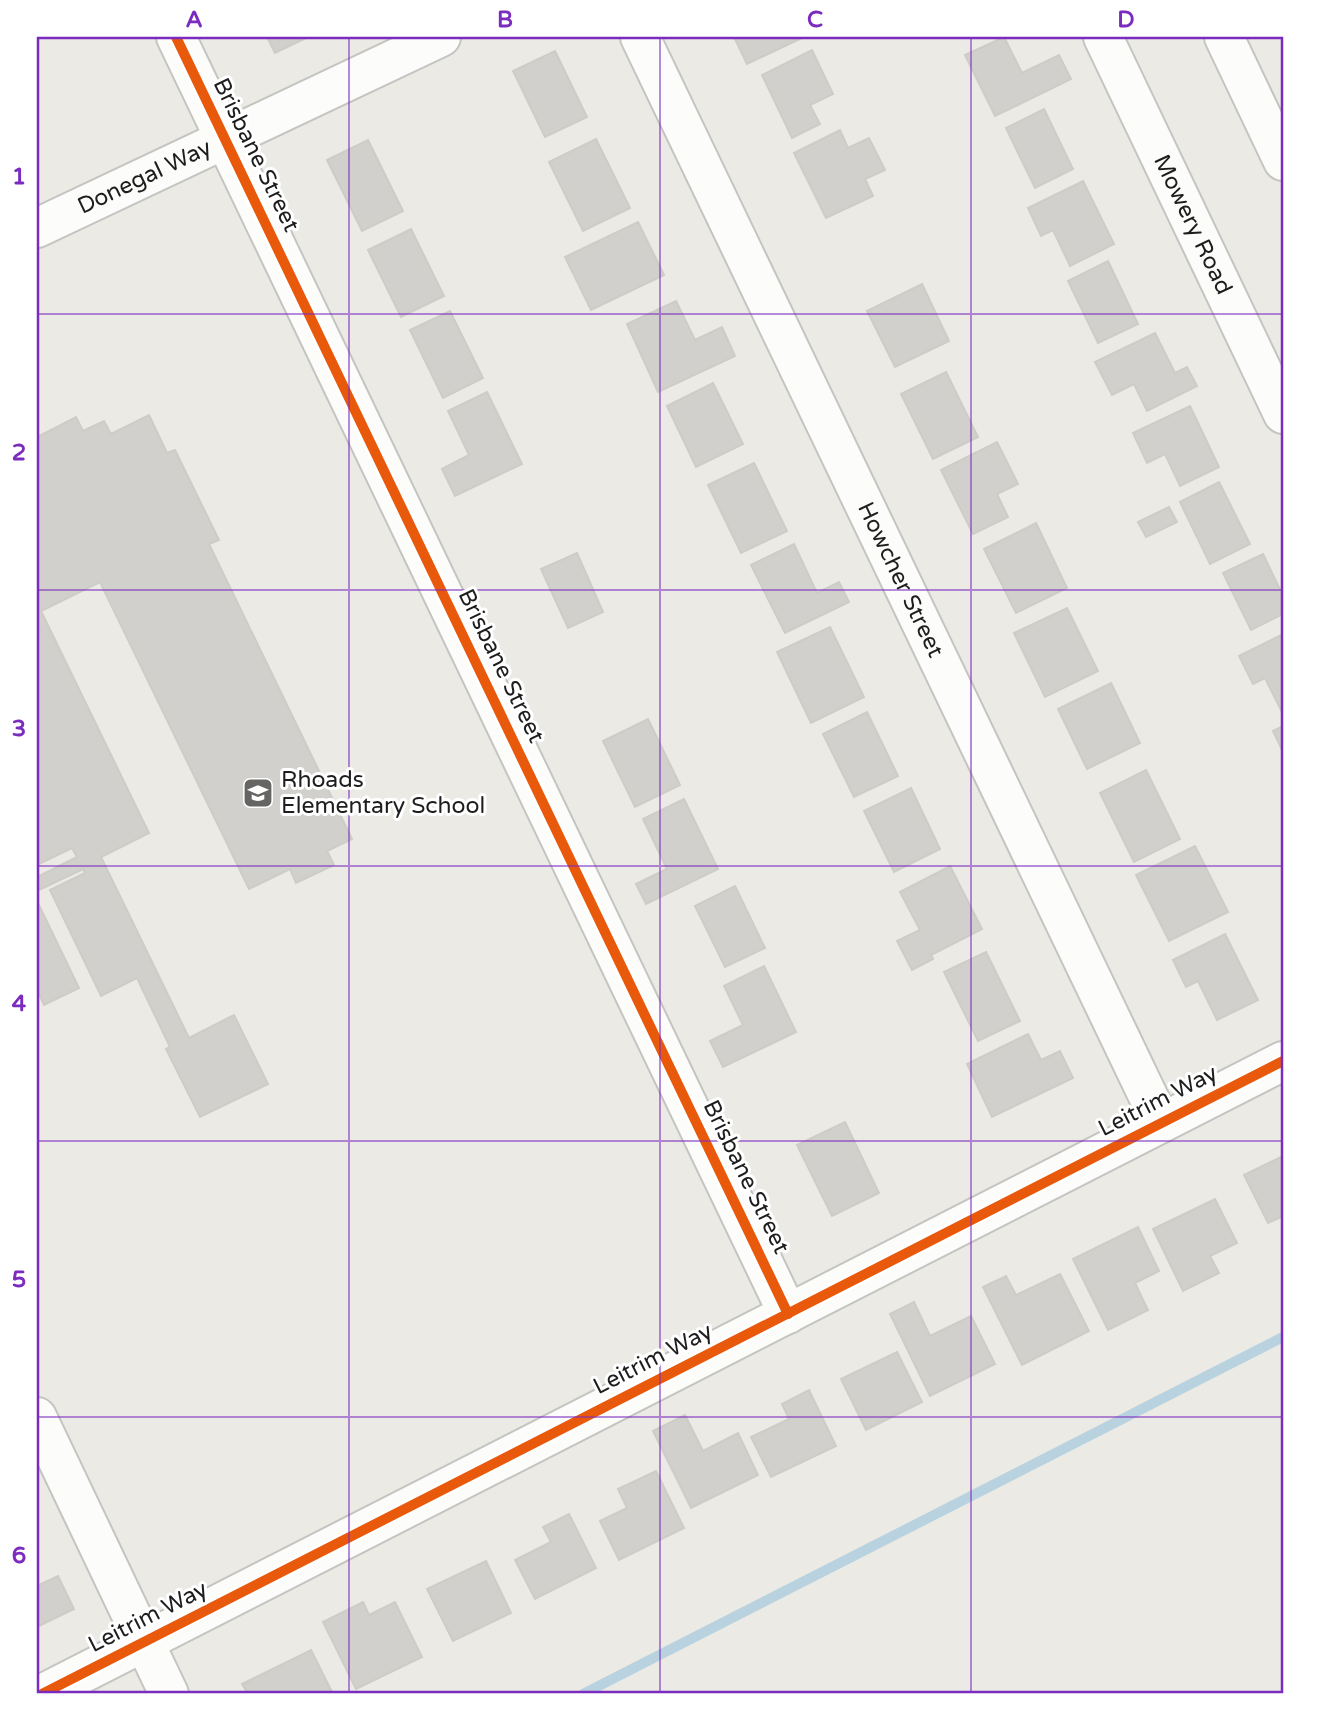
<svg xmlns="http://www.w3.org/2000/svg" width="1320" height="1731" font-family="'Varela Round',sans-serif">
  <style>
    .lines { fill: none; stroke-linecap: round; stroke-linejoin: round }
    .stream { stroke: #b8d2df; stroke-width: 10 }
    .building { fill: #d2d0cc; stroke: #ceccc6; stroke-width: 2 }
    .minor-casing { stroke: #c4c4c1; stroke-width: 42 }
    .minor { stroke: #fcfcfb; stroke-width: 38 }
    .cycleway-casing { stroke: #fff; stroke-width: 15 }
    .cycleway { stroke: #e8590c; stroke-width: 10 }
    .grid { fill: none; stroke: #7b2cbf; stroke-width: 2; stroke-opacity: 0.55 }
    .labels { text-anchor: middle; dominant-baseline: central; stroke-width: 6; stroke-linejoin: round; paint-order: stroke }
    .street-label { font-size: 23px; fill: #1d1d1d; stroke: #fff }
    .poi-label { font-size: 23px; fill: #1d1d1d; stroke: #fff; text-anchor: start }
    .neatline { fill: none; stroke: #7b2cbf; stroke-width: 2.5 }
    .grid-label { font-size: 23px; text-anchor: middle; font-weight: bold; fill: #7b2cbf }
  </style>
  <rect width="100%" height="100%" fill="#ebeae5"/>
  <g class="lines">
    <path class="stream" d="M583 1694 1283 1337"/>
  </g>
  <g class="building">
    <path d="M267 37H308L275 53Z"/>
    <path d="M734 37H804L747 64Z"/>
    <path d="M1004 37 1022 73 1059 55 1071 79 995 116 965 55Z"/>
    <path d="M812 50 833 94 810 105 820 124 792 138 762 75Z"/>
    <path d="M555 51 587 117 545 137 513 71Z"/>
    <path d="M1044 109 1073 169 1035 188 1006 128Z"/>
    <path d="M840 130 848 148 869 138 885 170 865 179 873 196 826 218 794 153Z"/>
    <path d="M596 139 630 208 583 231 549 162Z"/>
    <path d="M368 140 403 211 362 231 327 160Z"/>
    <path d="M1083 181 1114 244 1070 266 1053 230 1041 236 1028 208Z"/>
    <path d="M638 222 664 275 591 310 565 257Z"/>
    <path d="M411 229 444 296 401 317 368 250Z"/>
    <path d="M1108 261 1138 324 1098 343 1068 281Z"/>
    <path d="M922 284 949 341 895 367 867 311Z"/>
    <path d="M676 301 695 340 722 327 735 356 658 392 627 324Z"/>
    <path d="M450 311 483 378 443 398 410 330Z"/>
    <path d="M1155 333 1175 373 1187 367 1197 386 1147 411 1134 384 1112 395 1095 362Z"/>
    <path d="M946 372 978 437 933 459 901 394Z"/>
    <path d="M713 383 743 444 696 467 667 406Z"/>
    <path d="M487 392 522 464 455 496 442 469 469 455 448 411Z"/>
    <path d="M1190 406 1219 467 1180 486 1165 454 1147 463 1133 433Z"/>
    <path d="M149 415 167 453 175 450 219 540 209 544 352 839 327 851 334 865 296 883 290 869 249 889 100 582 41 611 149 833 101 857 189 1038 234 1015 268 1084 200 1117 166 1049 170 1047 137 978 101 996 50 890 85 873 83 869 37 891V877L77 857 72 848 37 865V437L76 417 83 431 104 421 111 434Z"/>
    <path d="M997 442 1018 484 997 494 1008 517 973 534 941 470Z"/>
    <path d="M754 463 787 531 741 553 708 485Z"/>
    <path d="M1219 482 1250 544 1210 564 1180 502Z"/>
    <path d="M1169 507 1177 522 1146 537 1138 522Z"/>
    <path d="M1036 523 1067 588 1016 613 984 549Z"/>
    <path d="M794 544 817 593 839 582 849 602 785 633 751 565Z"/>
    <path d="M577 553 603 612 568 628 541 569Z"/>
    <path d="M1263 554 1283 596V614L1251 630 1223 573Z"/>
    <path d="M1067 608 1098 671 1045 697 1014 633Z"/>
    <path d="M830 627 864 697 811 723 777 652Z"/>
    <path d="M1283 634V714L1265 678 1253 684 1239 656Z"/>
    <path d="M1111 683 1140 743 1087 769 1058 709Z"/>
    <path d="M867 712 898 776 854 797 823 734Z"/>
    <path d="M648 719 680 785 635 807 603 741Z"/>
    <path d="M1283 726V752L1273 731Z"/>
    <path d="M1146 770 1180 839 1134 862 1100 793Z"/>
    <path d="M911 788 940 849 894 872 864 811Z"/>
    <path d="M684 799 718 869 646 904 636 884 667 869 643 819Z"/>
    <path d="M1195 846 1228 912 1169 941 1136 875Z"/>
    <path d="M950 866 982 929 931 955 933 959 912 970 897 941 920 930 900 892Z"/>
    <path d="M735 886 765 948 725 967 695 906Z"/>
    <path d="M37 901 79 988 44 1005 37 989Z"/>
    <path d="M1225 934 1258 1000 1217 1020 1198 981 1186 987 1173 960Z"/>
    <path d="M986 952 1020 1021 978 1041 944 972Z"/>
    <path d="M764 966 796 1032 723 1067 710 1041 743 1025 724 986Z"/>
    <path d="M1028 1034 1041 1060 1060 1051 1073 1078 992 1117 967 1064Z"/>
    <path d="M845 1122 879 1193 832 1216 797 1145Z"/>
    <path d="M1283 1156V1216L1268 1223 1244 1175Z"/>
    <path d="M1215 1199 1237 1243 1210 1256 1219 1273 1183 1291 1153 1229Z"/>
    <path d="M1138 1227 1159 1271 1135 1283 1148 1310 1108 1330 1073 1259Z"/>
    <path d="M1060 1274 1089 1331 1022 1365 983 1287 1006 1276 1016 1295Z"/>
    <path d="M914 1302 930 1336 971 1316 995 1364 930 1396 890 1314Z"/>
    <path d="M897 1352 922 1402 866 1430 841 1379Z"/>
    <path d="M809 1390 836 1446 771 1477 751 1437 789 1419 782 1404Z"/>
    <path d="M685 1415 703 1451 738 1433 758 1475 691 1508 653 1431Z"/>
    <path d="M656 1471 684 1528 619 1560 600 1521 627 1508 618 1489Z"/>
    <path d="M569 1514 596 1568 535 1599 515 1560 551 1542 543 1527Z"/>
    <path d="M486 1561 511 1613 453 1641 427 1589Z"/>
    <path d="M58 1576 74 1609 37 1627V1586Z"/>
    <path d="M363 1602 369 1615 395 1602 422 1657 356 1689 323 1622Z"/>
    <path d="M311 1650 333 1694H248L242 1684Z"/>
  </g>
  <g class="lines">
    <g class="minor-casing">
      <g id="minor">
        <path d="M176 37 788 1314"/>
        <path id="s1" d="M640 37 1161 1123"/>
        <path id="s2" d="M1103 37 1283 414"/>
        <path d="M1224 37 1283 161"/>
        <path id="s3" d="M37 228 441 37"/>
        <path d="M37 1417 169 1694"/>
        <path d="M42 1694 1283 1061"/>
      </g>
    </g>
    <use href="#minor" class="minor"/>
    <g class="cycleway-casing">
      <g id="cycleway">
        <path d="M176 37 788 1314"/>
        <path d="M42 1694 1283 1061"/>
      </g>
    </g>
    <use href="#cycleway" class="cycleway"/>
  </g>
  <path class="grid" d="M349 37V1694M660 37V1694M971 37V1694M37 314H1283M37 590H1283M37 866H1283M37 1141H1283M37 1417H1283"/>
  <defs>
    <g id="school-square" transform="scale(1.575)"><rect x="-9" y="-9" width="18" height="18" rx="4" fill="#656563" stroke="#fff"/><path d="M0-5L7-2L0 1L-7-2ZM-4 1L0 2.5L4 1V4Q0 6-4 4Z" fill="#fff"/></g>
  </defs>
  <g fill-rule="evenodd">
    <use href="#school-square" x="258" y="793"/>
  </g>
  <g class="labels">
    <g class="street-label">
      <text transform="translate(256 155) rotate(64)">Brisbane Street</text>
      <text stroke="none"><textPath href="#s3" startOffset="119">Donegal Way</textPath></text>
      <text stroke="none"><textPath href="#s2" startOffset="208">Mowery Road</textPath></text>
      <text stroke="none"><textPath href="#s1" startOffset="602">Howcher Street</textPath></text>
      <text transform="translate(501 666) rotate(64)">Brisbane Street</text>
      <text transform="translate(1158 1101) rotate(-27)">Leitrim Way</text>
      <text transform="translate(746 1177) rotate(64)">Brisbane Street</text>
      <text transform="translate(653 1359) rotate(-27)">Leitrim Way</text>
      <text transform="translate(148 1617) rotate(-27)">Leitrim Way</text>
    </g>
    <g class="poi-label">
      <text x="281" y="780">Rhoads<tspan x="281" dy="26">Elementary School</tspan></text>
    </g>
  </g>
  <rect width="1320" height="1731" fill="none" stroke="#ffffff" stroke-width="77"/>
  <rect x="38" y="38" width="1244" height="1654" class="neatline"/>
  <g class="grid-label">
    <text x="194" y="27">A</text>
    <text x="505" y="27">B</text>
    <text x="815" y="27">C</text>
    <text x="1126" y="27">D</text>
    <text x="19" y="184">1</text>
    <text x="19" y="460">2</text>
    <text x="19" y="736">3</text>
    <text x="19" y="1011">4</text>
    <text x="19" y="1287">5</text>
    <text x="19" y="1563">6</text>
  </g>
</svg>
